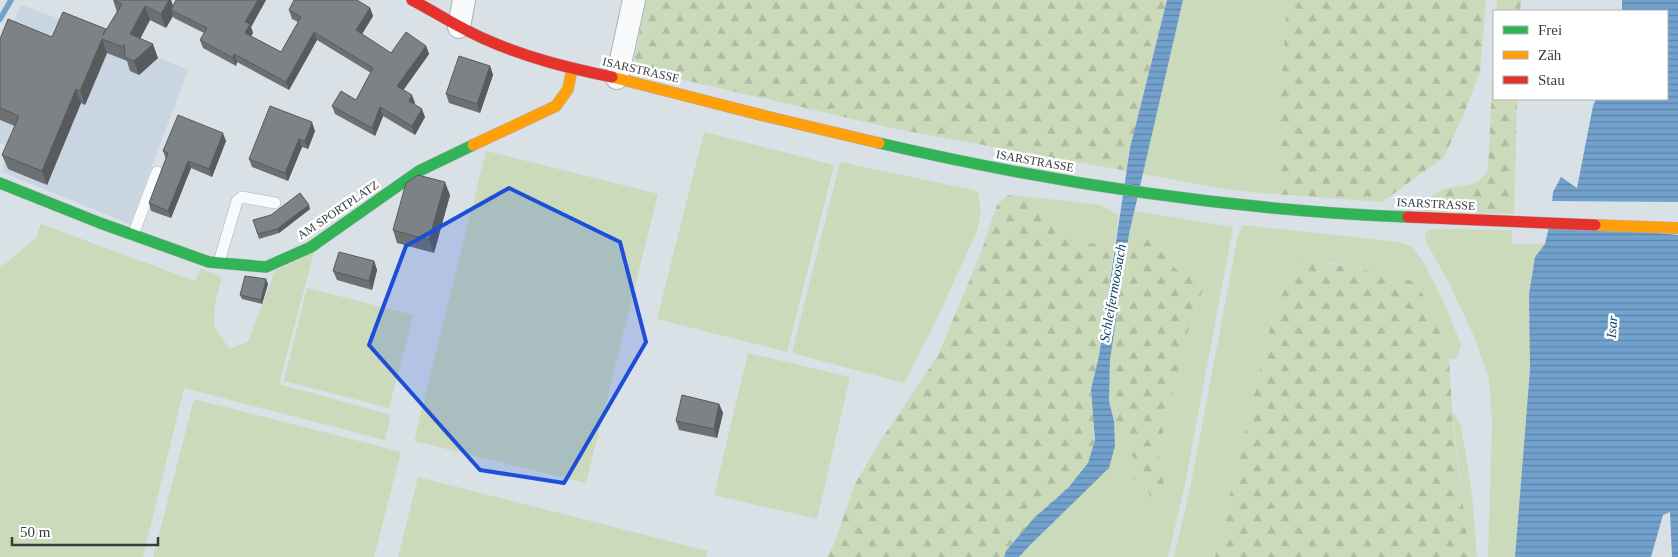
<svg xmlns="http://www.w3.org/2000/svg" width="1678" height="557" font-family="Georgia,serif">
  <style>
    .built { fill: #c9d5e0 }
    .green { fill: #cbdaba }
    .forest { fill: url(#forest-firs) }
    .water { fill: url(#water-rules) }
    .pier { fill: #d9e0e6 }
    .lines { fill: none; stroke-linecap: round; stroke-linejoin: round }
    .stream { stroke: #71a1cc; stroke-width: 5.5 }
    .lane-casing { stroke: #acb1b6; stroke-width: 12 }
    .street-casing { stroke: #acb1b6; stroke-width: 24 }
    .fast-casing { stroke: #acb1b6; stroke-width: 12 }
    .slow-casing { stroke: #acb1b6; stroke-width: 12 }
    .jam-casing { stroke: #acb1b6; stroke-width: 12 }
    .lane { stroke: #f9fafb; stroke-width: 11 }
    .street { stroke: #f9fafb; stroke-width: 22 }
    .fast { stroke: #30b455; stroke-width: 11 }
    .slow { stroke: #ff9f0a; stroke-width: 11 }
    .jam { stroke: #e5322d; stroke-width: 11 }
    .wall { fill: #6c7073 }
    .shaded-wall { fill: #585b5e }
    .building { fill: #7d8286; stroke: #585b5e }
    .marked { fill: #1d4ed8; fill-opacity: 0.2; stroke: #1d4ed8; stroke-width: 4; stroke-linejoin: round }
    .labels { text-anchor: middle; dominant-baseline: central; stroke-width: 5; stroke-linejoin: round; paint-order: stroke }
    .street-label { font-size: 12px; fill: #373b40; stroke: #fff }
    .water-label { font-size: 14px; font-style: italic; fill: #0e3f66; stroke: #fff }
  </style>
  <defs>
    <pattern id="forest-firs" width="22" height="20" patternUnits="userSpaceOnUse" patternTransform="scale(1.25)"><rect width="22" height="20" fill="#cbdaba"/><path d="M5 1l3.5 6h-7zM16 11l3.5 6h-7z" fill="#afbca1"/></pattern>
    <pattern id="water-rules" width="6" height="5" patternUnits="userSpaceOnUse" patternTransform="scale(1.25)"><rect width="6" height="5" fill="#71a1cc"/><path d="M0 2.5h6" fill="none" stroke="#5e84a7"/></pattern>
  </defs>
  <rect width="100%" height="100%" fill="#d9e0e6"/>
  <path class="built" d="M21 5 124 43 188 70 130 224 2 172 8 146 0 143V50Z"/>
  <g class="green">
    <path d="M1183 0H1287L1275 194 1231 190 1143 174Z"/>
    <path d="M704 132 834 165 787 352 657 319Z"/>
    <path d="M486 151 658 194 586 483 414 441Z"/>
    <path d="M840 162 978 191 981 214 977 231 935 323 904 383 792 353Z"/>
    <path d="M1039 198 1100 205 1119 215 1114 250 1083 241 1042 217Z"/>
    <path d="M1134 211 1233 227 1185 484 1168 557H1019L1115 446 1114 421 1134 459 1132 477 1148 489 1164 491 1158 453 1189 328 1205 283 1174 268 1163 239 1129 234Z"/>
    <path d="M41 224 195 281 201 268 222 278 215 303 214 328 230 349 248 342 275 271 314 252 279 384 391 415 385 440 184 388 143 557H0V268L36 238Z"/>
    <path d="M1243 225 1391 241C1397 242 1405 243 1410 246 1426 257 1453 324 1461 344L1457 358 1449 359 1445 342 1413 281 1328 262 1292 269 1271 324 1215 557H1174L1191 484 1238 235Z"/>
    <path d="M1430 229 1512 230V244H1545L1535 257 1529 294 1530 369 1515 557H1488L1492 423 1489 379 1473 334 1450 285 1425 240V235Z"/>
    <path d="M307 288 413 315 389 408 284 381Z"/>
    <path d="M748 353 850 377 817 519 714 495Z"/>
    <path d="M194 399 401 452 374 557H153Z"/>
    <path d="M1452 411 1461 426 1472 494 1477 557H1470Z"/>
    <path d="M418 477 708 551 706 557H398Z"/>
  </g>
  <g class="forest">
    <path d="M646 0H1167L1130 148 1127 171 896 129 633 68Z"/>
    <path d="M1287 0H1486L1480 72 1463 116 1444 157 1382 202 1275 194Z"/>
    <path d="M1497 0H1521L1520 11H1496Z"/>
    <path d="M1494 49V99H1517L1514 214 1424 211C1431 183 1456 190 1477 182 1481 180 1485 174 1488 170Z"/>
    <path d="M1008 195 1039 198 1042 217 1083 241 1114 250 1099 356 1091 389 1095 440 1088 463 1068 488 1034 518 1006 551 1004 557H827L834 544 855 484 883 437 937 357 979 258 997 205Z"/>
    <path d="M1129 234 1163 239 1174 268 1205 283 1189 328 1158 453 1165 491 1154 514 1148 489 1132 477 1134 459 1114 421 1109 401 1110 360Z"/>
    <path d="M1301 258 1379 273 1413 281 1426 299 1445 342 1449 359 1453 427 1470 557H1215L1271 324 1292 269Z"/>
  </g>
  <g class="water">
    <path d="M1167 0H1183L1129 234 1110 360 1109 401 1114 421 1115 446 1109 468 1030 545 1019 557H1004L1006 551 1034 518 1068 488 1088 463 1095 440 1091 389 1099 356 1130 148Z"/>
    <path d="M1622 0H1678V557H1672L1670 512 1663 515 1651 557H1515L1530 369 1529 294 1535 257 1545 244 1550 222 1553 192 1561 177 1577 188 1593 106 1596 99H1667V11H1622Z"/>
  </g>
  <path class="pier" d="M1550 201 1678 202V235L1548 221Z"/>
  <g class="lines">
    <path class="stream" d="M0 19 11 0"/>
    <g class="lane-casing">
      <g id="lane">
        <path d="M133 235 157 172"/>
        <path d="M219 262 237 201 242 197 275 203"/>
      </g>
    </g>
    <g class="street-casing">
      <g id="street">
        <path d="M459 27 464 0"/>
        <path d="M617 78 634 0"/>
      </g>
    </g>
    <g class="fast-casing">
      <g id="fast">
        <path d="M879 143C1052 183 1230 210 1408 217"/>
        <path d="M0 183 100 223 209 262 266 267 311 247 419 171 473 145"/>
      </g>
    </g>
    <g class="slow-casing">
      <g id="slow">
        <path d="M612 77 769 117 879 143"/>
        <path d="M473 145 556 106 568 89 572 69"/>
        <path d="M1595 225 1678 228"/>
      </g>
    </g>
    <g class="jam-casing">
      <g id="jam">
        <path d="M412 0C437 13 461 29 487 40 527 58 569 68 612 77"/>
        <path d="M1408 217 1595 225"/>
      </g>
    </g>
    <use href="#lane" class="lane"/>
    <use href="#street" class="street"/>
    <use href="#fast" class="fast"/>
    <use href="#slow" class="slow"/>
    <use href="#jam" class="jam"/>
  </g>
  <g class="wall">
    <path d="M113 0H171L173 6 176 0H266L251 27 253 33 251 36 281 52 298 22 292 19 289 10 370 8 373 16 362 34 391 53 426 46 429 54 403 90 415 103 414 104 425 117 415 135 383 116 375 136 335 114 332 106 356 100 371 73 317 40 289 90 237 62 236 66 203 48 200 40 204 33 174 18 173 16 166 28 150 20 140 39 158 58 139 75 130 71 127 61 107 53 85 105 81 103 47 185 8 169 2 155 15 126 0 120V39L52 37 106 29V30L117 12Z"/>
    <path d="M490 66 493 75 480 113 449 103 446 94Z"/>
    <path d="M315 131 308 149 302 147 288 181 252 167 249 159Z"/>
    <path d="M226 141 212 177 191 168 171 218 151 211 149 203 166 159 163 151Z"/>
    <path d="M450 195 434 253 397 243 393 230Z"/>
    <path d="M310 209 279 233 259 239 253 220Z"/>
    <path d="M374 261 377 270 372 290 337 280 333 271Z"/>
    <path d="M268 284 262 304 242 299 240 295Z"/>
    <path d="M719 404 723 413 717 438 679 430 676 421Z"/>
  </g>
  <g class="shaded-wall">
    <path d="M169 0H171L175 12 171 10 173 16 166 28 161 14Z"/>
    <path d="M258 0H266L251 27 253 33 248 41 245 33V22Z"/>
    <path d="M145 6 150 20 135 48 130 34Z"/>
    <path d="M370 8 373 16 359 39 356 30Z"/>
    <path d="M314 32 317 40 289 90 286 82Z"/>
    <path d="M102 39 107 53 85 105 80 91Z"/>
    <path d="M153 44 158 58 139 75 134 61Z"/>
    <path d="M426 46 429 54 400 95 397 86Z"/>
    <path d="M234 54 237 62 236 66 233 58Z"/>
    <path d="M490 66 493 75 480 113 477 104Z"/>
    <path d="M76 89 81 103 47 185 42 171Z"/>
    <path d="M412 95 415 103 412 109 409 101Z"/>
    <path d="M380 107 383 116 375 136 372 128Z"/>
    <path d="M422 109 425 117 415 135 412 126Z"/>
    <path d="M312 122 315 131 308 149 305 141Z"/>
    <path d="M223 133 226 141 212 177 209 169Z"/>
    <path d="M299 139 302 147 288 181 285 173Z"/>
    <path d="M188 161 191 168 171 218 168 211Z"/>
    <path d="M445 182 450 195 434 253 429 240Z"/>
    <path d="M309 205 310 209 279 233 277 229Z"/>
    <path d="M374 261 377 270 372 290 369 281Z"/>
    <path d="M266 279 268 284 262 304 261 300Z"/>
    <path d="M719 404 723 413 717 438 714 429Z"/>
  </g>
  <g class="building">
    <path d="M114 0H169L161 14 145 6 130 34 153 44 134 61 125 57 124 44 123 47 102 39 80 91 76 89 42 171 2 155 19 116 0 108V39L8 19 52 37 63 12 106 29 103 35 122 4Z"/>
    <path d="M176 0H258L245 22 250 24 245 33 281 52 301 17 289 10 294 0H357L370 8 356 30 391 53 406 32 426 46 397 86 412 95 409 101 422 109 412 126 380 107 372 128 332 106 341 91 356 100 373 68 314 32 286 82 234 54 233 58 200 40 207 28 171 10Z"/>
    <path d="M459 56 490 66 477 104 446 94Z"/>
    <path d="M270 106 312 122 305 141 299 139 285 173 249 159Z"/>
    <path d="M178 115 223 133 209 169 188 161 168 211 149 203 168 153 163 151Z"/>
    <path d="M418 175 445 182 429 240 393 230 406 183Z"/>
    <path d="M300 193 309 205 277 229 258 234 253 220 271 215Z"/>
    <path d="M339 252 374 261 369 281 333 271Z"/>
    <path d="M245 276 266 279 261 300 240 295Z"/>
    <path d="M682 395 719 404 714 429 676 421Z"/>
  </g>
  <path class="marked" d="M509 188 620 242 646 342 564 483 480 470 369 345 406 246Z"/>
  <g class="labels">
    <g class="street-label">
      <text transform="translate(641 70) rotate(13)">ISARSTRASSE</text>
      <text transform="translate(1035 161) rotate(10)">ISARSTRASSE</text>
      <text transform="translate(1436 204) rotate(3)">ISARSTRASSE</text>
      <text transform="translate(338 210) rotate(-34)">AM SPORTPLATZ</text>
    </g>
    <g class="water-label">
      <text transform="translate(1113 293) rotate(-80)">Schleifermoosach</text>
      <text transform="translate(1612 327) rotate(-86)">Isar</text>
    </g>
  </g>
  <rect x="1493" y="10" width="175" height="90" fill="#ffffff" stroke="#afb1b3"/>
  <rect x="1503" y="26" width="25" height="8" fill="#30b455" stroke="#afb1b3"/>
  <text x="1538" y="35" font-size="15" fill="#373b40">Frei</text>
  <rect x="1503" y="51" width="25" height="8" fill="#ff9f0a" stroke="#afb1b3"/>
  <text x="1538" y="60" font-size="15" fill="#373b40">Zäh</text>
  <rect x="1503" y="76" width="25" height="8" fill="#e5322d" stroke="#afb1b3"/>
  <text x="1538" y="85" font-size="15" fill="#373b40">Stau</text>
  <path d="M12 537v8h146v-8" fill="none" stroke="#373b40" stroke-width="2.5"/>
  <text x="20" y="537" font-size="15" fill="#373b40" stroke="#ffffff" stroke-width="4" paint-order="stroke">50 m</text>
</svg>
